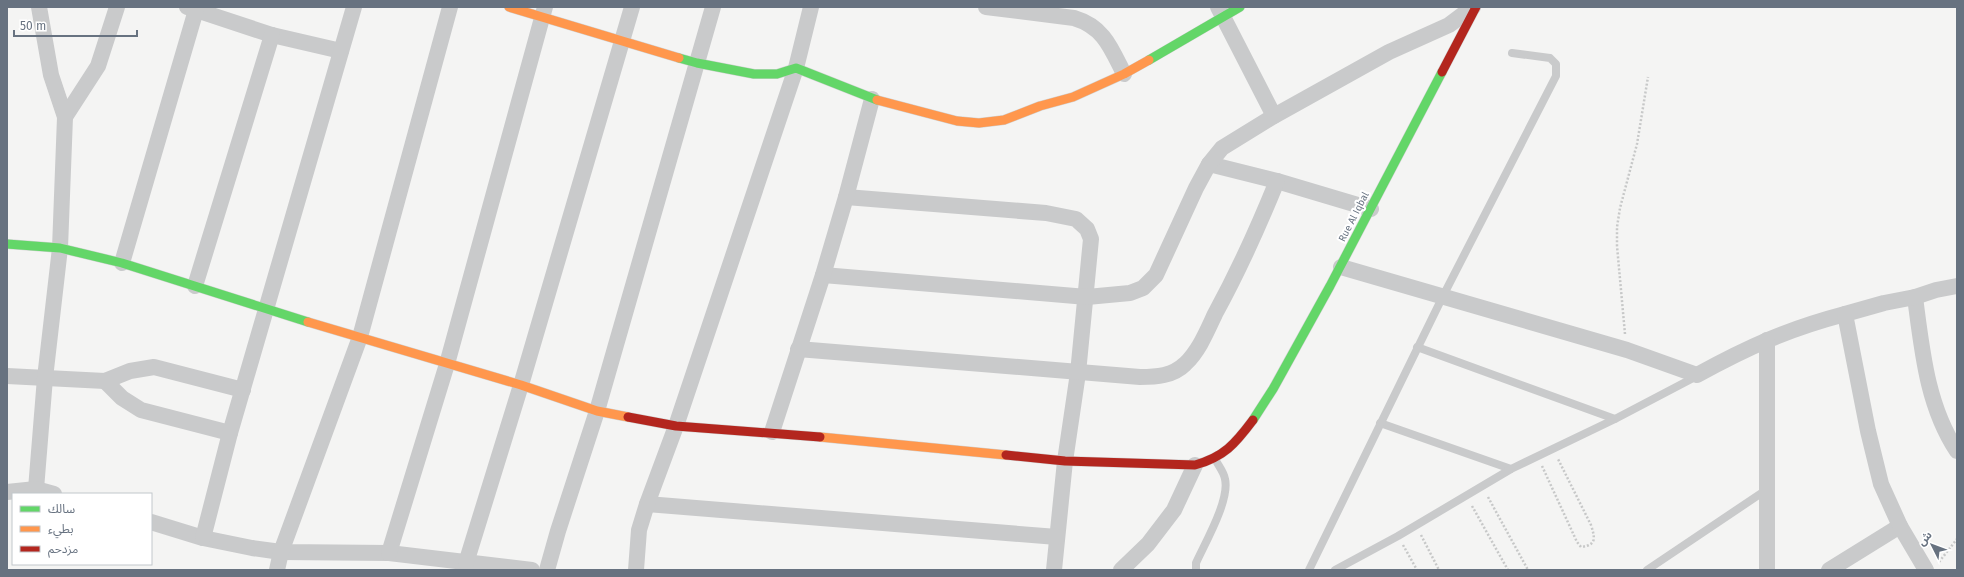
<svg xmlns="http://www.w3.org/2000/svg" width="1964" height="577" font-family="'Fira Sans','Noto Sans Arabic',sans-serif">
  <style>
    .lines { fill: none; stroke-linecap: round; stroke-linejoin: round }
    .fast-casing { stroke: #d1d2d2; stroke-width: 10 }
    .slow-casing { stroke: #d1d2d2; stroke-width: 10 }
    .jam-casing { stroke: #d1d2d2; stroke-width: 10 }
    .path { stroke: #c7c8c8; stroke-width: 2.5; stroke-dasharray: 2 2; stroke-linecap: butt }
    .lane { stroke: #c9cacb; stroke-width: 8 }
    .street { stroke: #c9cacb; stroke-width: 16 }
    .fast { stroke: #63d668; stroke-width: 9 }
    .slow { stroke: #ff974d; stroke-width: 9 }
    .jam { stroke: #b3261e; stroke-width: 9 }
    .labels { text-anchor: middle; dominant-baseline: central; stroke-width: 4; stroke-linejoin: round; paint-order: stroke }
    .street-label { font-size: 10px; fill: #677280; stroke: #fff }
  </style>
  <rect width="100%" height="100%" fill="#f4f4f3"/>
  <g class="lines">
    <g class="fast-casing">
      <g id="fast">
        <path d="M679 58 697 63 754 74H777L796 68 877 100"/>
        <path d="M1149 60 1240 7"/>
        <path d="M7 244 60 248 122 263 308 322"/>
        <path d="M1253 420 1273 389 1330 286 1442 72"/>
      </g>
    </g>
    <g class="slow-casing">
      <g id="slow">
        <path d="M509 7 679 58"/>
        <path d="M877 100 957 121 979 123 1004 120 1040 106 1073 97 1124 74 1149 60"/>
        <path d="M308 322 521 385 597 411 628 417"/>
        <path d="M820 437 1006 455"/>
      </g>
    </g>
    <g class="jam-casing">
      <g id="jam">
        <path d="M1442 72 1476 7"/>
        <path d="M628 417 676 426 820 437"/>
        <path d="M1006 455 1065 461 1195 465C1224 457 1235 444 1253 420"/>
      </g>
    </g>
    <g class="path">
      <path d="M1625 334 1617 246V227L1620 208 1637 144 1648 77"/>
      <path d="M1542 466 1577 542 1581 547C1597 545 1595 538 1591 525L1558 459"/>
      <path d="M1488 497 1528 570"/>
      <path d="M1472 506 1508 570"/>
      <path d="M1421 535 1439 570"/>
      <path d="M1403 545 1417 570"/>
      <path d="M1939 562 1957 539"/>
    </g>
    <g class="lane">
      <path d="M1417 347 1615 419"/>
      <path d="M1380 423 1511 469"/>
      <path d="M1196 570V563C1205 543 1230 500 1225 479 1224 472 1218 465 1215 459"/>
      <path d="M1309 570 1442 298 1556 76V64L1550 58 1512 53"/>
      <path d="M1335 570 1398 536 1511 469 1615 419 1697 376"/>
      <path d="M1647 570 1766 490"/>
    </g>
    <g class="street">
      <path d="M187 7 272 35 341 51"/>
      <path d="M986 7 1074 18C1104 27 1111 48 1124 74"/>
      <path d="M1218 7 1274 116"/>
      <path d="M65 117 98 66 117 7"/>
      <path d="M1209 164 1277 181 1371 209"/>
      <path d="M846 197 1046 213 1076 219 1087 229 1091 239 1078 373 1065 461 1054 570"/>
      <path d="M122 263 196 10"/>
      <path d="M1341 267 1627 350 1697 375C1748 347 1788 329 1845 314"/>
      <path d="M823 275 1087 297 1130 293 1143 288 1156 275 1196 188 1209 164 1222 148 1274 116 1389 52 1449 25 1473 7"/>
      <path d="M195 286 272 35"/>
      <path d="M1915 297C1922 350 1927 406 1957 451"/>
      <path d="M1767 340V570"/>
      <path d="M798 349 1140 377C1156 377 1173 376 1185 364 1199 351 1207 331 1215 314 1239 270 1258 228 1277 181"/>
      <path d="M7 376 105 381 130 371 154 367 243 390"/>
      <path d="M105 381 122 398 141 410 230 433"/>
      <path d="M772 432 823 275 846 197 872 99"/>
      <path d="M36 489 45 378 60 248 65 117 51 75 39 7"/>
      <path d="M7 492 36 489 54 494"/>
      <path d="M647 504 1057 537"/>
      <path d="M151 522 203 538 252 548 281 552 389 553 532 570"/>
      <path d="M203 538 230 433 354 7"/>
      <path d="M389 553 447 364 545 7"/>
      <path d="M466 563 521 385 632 7"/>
      <path d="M277 570 281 552 360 337 450 7"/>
      <path d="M547 570 558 531 597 411 713 7"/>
      <path d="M636 570 639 530 647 504 676 426 796 68 811 7"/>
      <path d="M1121 570 1148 544 1174 510 1195 465"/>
      <path d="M1829 570 1900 526"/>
      <path d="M1926 570 1900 526 1881 484 1868 431 1845 314 1884 303 1915 297 1936 290 1957 286"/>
    </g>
    <use href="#fast" class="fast"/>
    <use href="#slow" class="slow"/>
    <use href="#jam" class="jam"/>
  </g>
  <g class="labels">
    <g class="street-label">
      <text transform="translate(1354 217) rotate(-63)">Rue Al Iqbal</text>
    </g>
  </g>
  <rect width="1964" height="577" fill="none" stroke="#677280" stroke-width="16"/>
  <rect x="12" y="493" width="140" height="72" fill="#ffffff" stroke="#c2c7cc"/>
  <rect x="20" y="506" width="20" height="6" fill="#63d668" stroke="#c2c7cc"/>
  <text x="48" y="513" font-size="12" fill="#677280">سالك</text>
  <rect x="20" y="526" width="20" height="6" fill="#ff974d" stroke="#c2c7cc"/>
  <text x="48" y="533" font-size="12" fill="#677280">بطيء</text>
  <rect x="20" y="546" width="20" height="6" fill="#b3261e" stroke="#c2c7cc"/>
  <text x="48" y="553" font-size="12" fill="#677280">مزدحم</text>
  <g transform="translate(1932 545) rotate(312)" stroke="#ffffff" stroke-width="3" paint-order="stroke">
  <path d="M0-3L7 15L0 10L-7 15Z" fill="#677280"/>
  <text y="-6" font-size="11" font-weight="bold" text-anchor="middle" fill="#677280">ش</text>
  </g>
  <path d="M14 30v6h123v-6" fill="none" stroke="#677280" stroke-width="2"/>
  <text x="20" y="30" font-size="12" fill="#677280" stroke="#ffffff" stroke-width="3" paint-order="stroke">50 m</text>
</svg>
